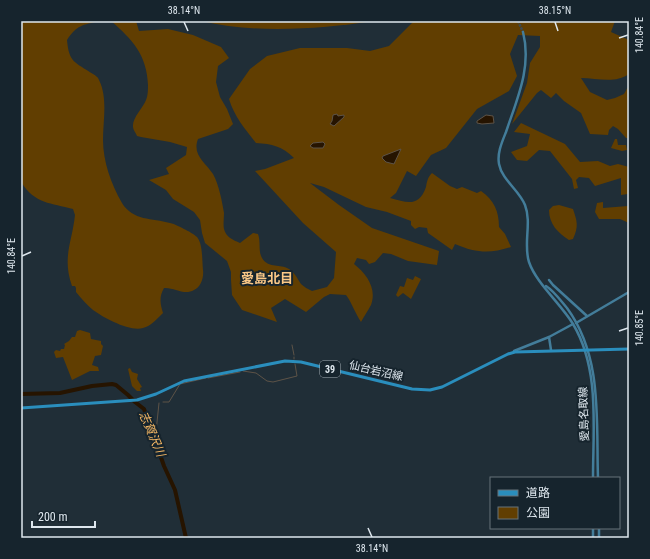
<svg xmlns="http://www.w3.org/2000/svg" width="650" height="559" font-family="'Roboto Condensed','Noto Sans JP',sans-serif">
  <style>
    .green { fill: #613e01 }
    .water { fill: #261400; stroke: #5d5347 }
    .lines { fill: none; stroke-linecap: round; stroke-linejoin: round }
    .stream { stroke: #5d5347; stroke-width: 1 }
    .river { stroke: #261400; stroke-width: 4 }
    .secondary-tunnel { stroke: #3c4a52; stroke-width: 2.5; stroke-dasharray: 2.5 1; stroke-linecap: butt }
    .secondary { stroke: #437d9a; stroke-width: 2.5 }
    .primary { stroke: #2a8ebd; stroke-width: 3 }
    .ticks { fill: none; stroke: #dee7ee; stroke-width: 1.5 }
    .labels { text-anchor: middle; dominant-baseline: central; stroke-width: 4; stroke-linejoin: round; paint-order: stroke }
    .shield { fill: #16242d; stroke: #a2acb4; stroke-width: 1 }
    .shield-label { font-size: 10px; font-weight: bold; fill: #dee7ee }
    .street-label { font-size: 11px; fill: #dee7ee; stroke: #16242d }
    .water-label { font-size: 12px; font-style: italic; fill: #f9ba65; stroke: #16242d }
    .quarter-label { font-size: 13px; font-weight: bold; fill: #fbc887; stroke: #16242d }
    .neatline { fill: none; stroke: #dee7ee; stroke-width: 1.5 }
    .ticks-label { font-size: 10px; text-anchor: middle; fill: #dee7ee }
  </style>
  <rect width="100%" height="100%" fill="#202e37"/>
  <g class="green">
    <path d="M21 21H100C82 25 77 25 67 40 69 63 75 62 93 74 96 76 98 77 99 80 108 98 103 120 103 140 103 161 111 184 122 203 133 221 152 218 170 223 175 224 180 227 184 229 188 231 194 234 197 237 203 244 202 261 203 270 204 277 201 287 194 290 184 296 174 287 164 288 159 297 160 303 163 313 157 319 151 326 143 328 130 332 104 318 93 310 87 305 81 298 76 292V288L75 286H72C62 257 72 243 75 215L73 209C51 203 35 204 21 182Z"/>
    <path d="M111 21H136L139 31 168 29 193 35 221 47 229 58 218 66 216 82 220 97 227 109 233 124 228 129 198 139C192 155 205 162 213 174 219 185 222 201 224 213 224 218 223 224 224 229 226 237 233 240 240 243L253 233 258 234C261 242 258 251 262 258 268 268 278 264 287 268 294 271 297 278 301 284 304 287 308 289 312 291L327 287 334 278 336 252 303 223 255 171 265 169 294 158C282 146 272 144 256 143 245 129 234 116 229 99L250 69 267 56 300 48H347L370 51 389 46 414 21H615L611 32 629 40V74C615 84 597 78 581 78L590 92 607 100 615 98 624 94 629 85V138H626L618 129 613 126 609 130 608 135 590 134 581 113 564 101 556 93 551 98 541 90 537 93 512 124 527 83 530 63 540 47V36L518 35 510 54 517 76 509 91 477 109 446 148 431 155 416 176 407 171 396 193 390 198C408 203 419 207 426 187 427 181 428 177 432 173L450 186 457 189 462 187 477 193 481 191C494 200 499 211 499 227L505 234 511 247C490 254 476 253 455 244L452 250 428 233 427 228 419 227 415 229 411 225V221L387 212 366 207 324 187 310 183 339 205 372 228 439 251 437 265 408 261 391 254 383 253 375 262 369 264 366 260 357 258 354 264C367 274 377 289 371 305 368 311 364 316 361 322 355 313 352 303 346 295L330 294 324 297 306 312 285 299 271 308 277 322 242 310 232 295 231 280V272L227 261 205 243 202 233 200 220 194 212 173 199 166 190 149 180 169 174 166 168 186 155 187 147 170 142 141 137 137 136C136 133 133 130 133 127 132 118 143 108 146 100 148 96 148 89 148 85 147 55 132 39 111 21Z"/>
    <path d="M201 21H375C317 29 257 34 201 21Z"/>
    <path d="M521 123 565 144 580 162 598 161 610 166 618 164 629 167V223L620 219H599L595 212 597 203 603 202V208L628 206V194L621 195V178L595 186 589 178 579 177 576 180 578 188 574 189 572 179 550 151 539 150 527 161 517 160 511 152 527 146 530 134 514 132Z"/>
    <path d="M615 139H617L618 145H626L627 150 622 151 611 148Z"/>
    <path d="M559 205 573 209C577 221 579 226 573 239L569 240C558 233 549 224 549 210L553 206Z"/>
    <path d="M415 276 421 279 411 299 403 293 398 297 396 295 400 286 404 287 407 278 413 280Z"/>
    <path d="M80 330 90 333 91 339 101 341V344L103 346 101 355 95 356 92 365 98 367 99 371H90L72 380 63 357 56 358 54 352 56 350 60 351 61 349H64L65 345 64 344 69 341 72 337H75L77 331Z"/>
    <path d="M130 368 132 372 138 374 137 379 142 387 140 388 141 391H137L132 386 128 369Z"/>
  </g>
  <g class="water">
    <path d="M337 114 338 116 344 115V117L334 126 330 124 332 121 333 115Z"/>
    <path d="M486 115 493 116 494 123 482 124 477 123V121Z"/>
    <path d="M323 142 325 144 323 148H313L310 146 313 143Z"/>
    <path d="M401 149 394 164 386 162 382 158 383 156Z"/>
  </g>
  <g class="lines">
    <g class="stream">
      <path d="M292 345 294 355"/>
      <path d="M294 357V359"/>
      <path d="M243 371 256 373 267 381 273 382 297 376 295 364"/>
      <path d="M208 378 240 372"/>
      <path d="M163 402H169L180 384 206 378"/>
      <path d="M156 432 159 403"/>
      <path d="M152 433H154"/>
    </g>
    <path class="river" d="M21 394 60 393 92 386 112 384 116 385 128 395 135 402 144 409 164 466 175 490 186 538"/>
    <path class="secondary-tunnel" d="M518 21 523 32"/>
    <g class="secondary">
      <path d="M523 32C532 67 517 99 506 132 502 142 497 153 499 164 502 180 519 190 525 205 532 223 523 244 529 262 536 283 561 304 573 324 600 369 593 427 593 478"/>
      <path d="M549 280 553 285 587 316"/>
      <path d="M546 286C554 291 561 301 567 308 603 357 596 420 598 478"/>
      <path d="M576 323 629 292"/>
      <path d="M549 337 551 350"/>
      <path d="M514 351 549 337 573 324"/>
      <path d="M593 528V538"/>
      <path d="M599 528V538"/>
    </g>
    <path class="primary" d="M21 408 137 400 156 394 184 381 285 361 301 362 412 389 430 390 442 387 508 354 515 352 629 349"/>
  </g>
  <path class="ticks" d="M184 22 188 31M555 22 558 31M619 38 628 35M22 256 31 252M619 331 628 328M368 528 372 537"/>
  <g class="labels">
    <rect class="shield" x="320" y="361" width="20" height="16" rx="3"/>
    <g class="shield-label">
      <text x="330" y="369">39</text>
    </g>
    <g class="street-label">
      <text transform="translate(376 371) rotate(13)">仙台岩沼線</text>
      <text transform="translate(584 414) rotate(-92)">愛島名取線</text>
    </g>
    <g class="water-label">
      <text transform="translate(152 434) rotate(67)">志賀沢川</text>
    </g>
    <g class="quarter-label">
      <text x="267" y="278">愛島北目</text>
    </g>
  </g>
  <rect width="650" height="559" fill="none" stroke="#16242d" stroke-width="44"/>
  <rect x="490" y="477" width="130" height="52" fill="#16242d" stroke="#66727a"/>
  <rect x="498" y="490" width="20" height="6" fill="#2a8ebd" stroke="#66727a"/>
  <text x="526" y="497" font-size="12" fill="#dee7ee">道路</text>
  <rect x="498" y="507" width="20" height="12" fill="#613e01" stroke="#66727a"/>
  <text x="526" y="517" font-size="12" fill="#dee7ee">公園</text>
  <path d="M32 521v6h63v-6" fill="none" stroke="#dee7ee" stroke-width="2"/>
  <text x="38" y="521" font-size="12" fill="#dee7ee" stroke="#16242d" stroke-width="3" paint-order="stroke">200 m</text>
  <rect x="22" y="22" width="606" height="515" class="neatline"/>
  <g class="ticks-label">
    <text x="184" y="14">38.14°N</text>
    <text x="555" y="14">38.15°N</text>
    <text transform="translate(639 35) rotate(-90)" y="4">140.84°E</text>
    <text transform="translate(11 256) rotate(-90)" y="4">140.84°E</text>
    <text transform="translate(639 328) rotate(-90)" y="4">140.85°E</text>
    <text x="372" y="552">38.14°N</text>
  </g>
</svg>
